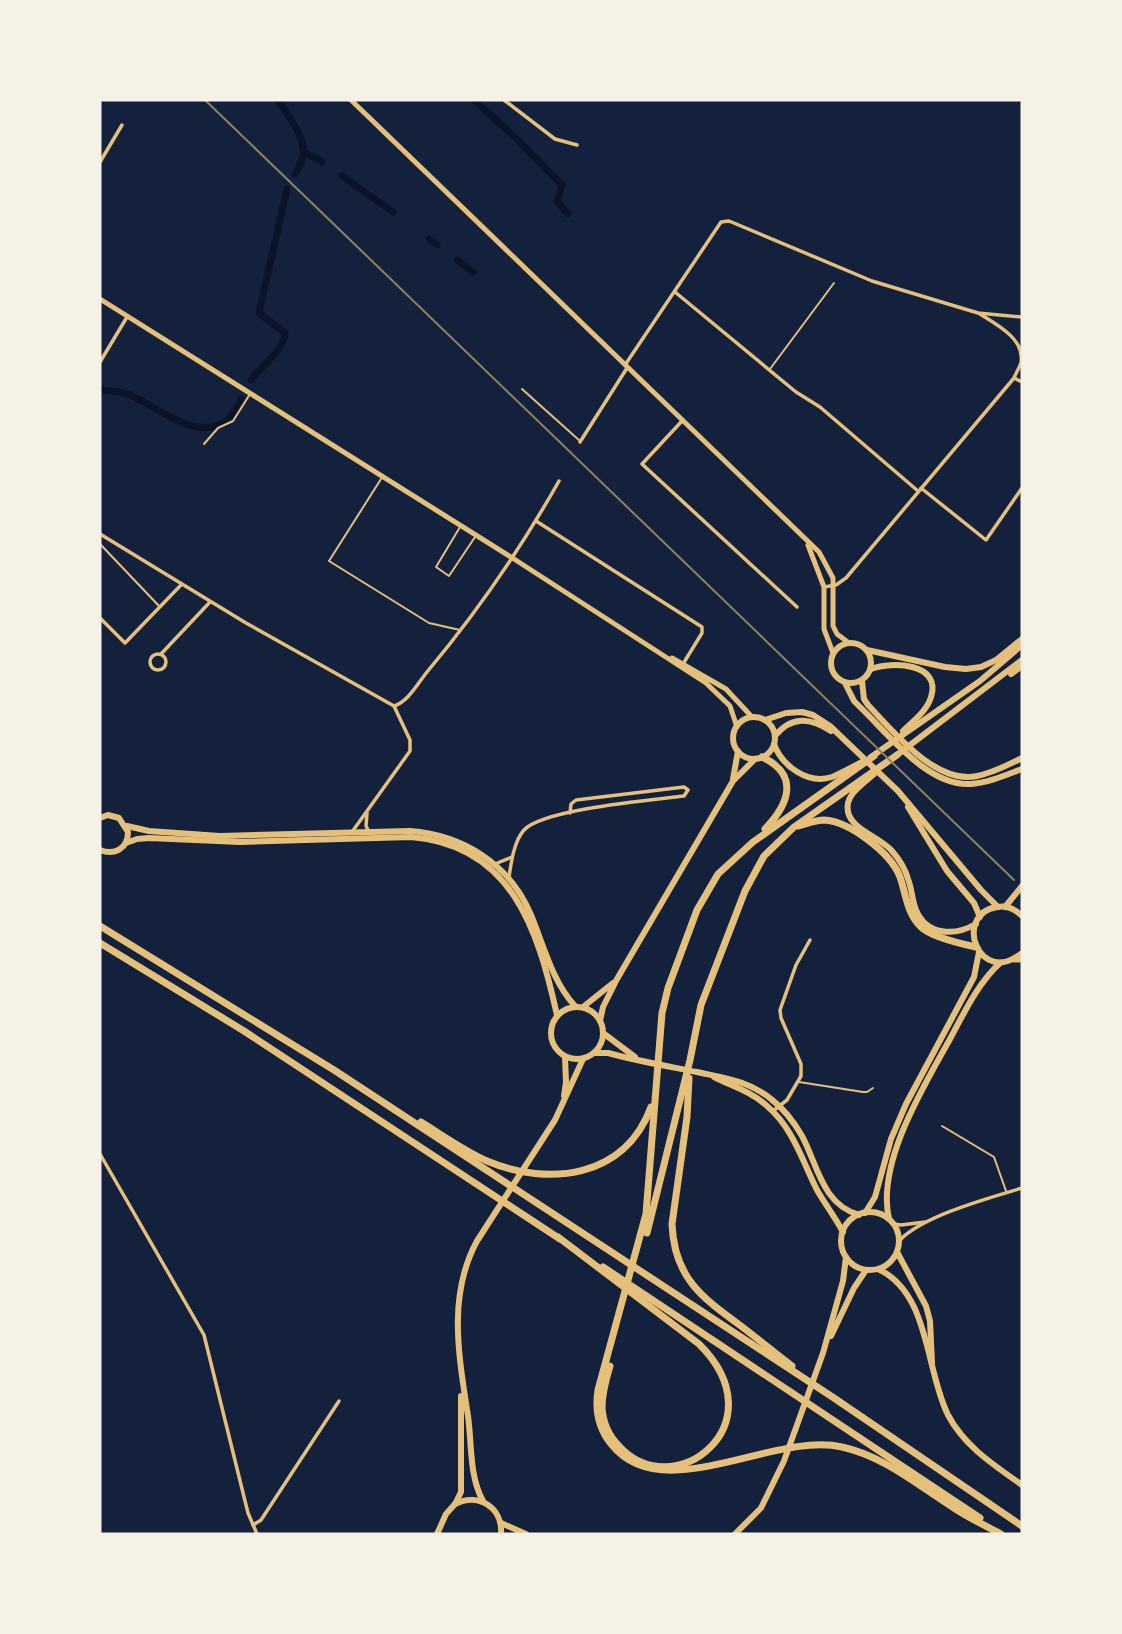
<svg xmlns="http://www.w3.org/2000/svg" width="1122" height="1634" font-family="Figtree,sans-serif">
  <style>
    .lines { fill: none; stroke-linecap: round; stroke-linejoin: round }
    .canal { stroke: #0b132b; stroke-width: 7 }
    .service { stroke: #e5c07b; stroke-width: 2 }
    .minor { stroke: #e5c07b; stroke-width: 3.5 }
    .secondary { stroke: #e5c07b; stroke-width: 5 }
    .primary { stroke: #e5c07b; stroke-width: 6 }
    .trunk { stroke: #e5c07b; stroke-width: 6 }
    .motorway { stroke: #e5c07b; stroke-width: 7 }
    .rail { stroke: #918062; stroke-width: 2 }
  </style>
  <rect width="100%" height="100%" fill="#14213d"/>
  <g class="lines">
    <g class="canal">
      <path d="M278 100C294 125 315 146 295 174"/>
      <path d="M474 100 518 140 562 185 557 201 568 214"/>
      <path d="M304 152 322 162"/>
      <path d="M342 176 393 212"/>
      <path d="M429 239 437 245"/>
      <path d="M457 260 473 272"/>
      <path d="M251 380C261 367 284 349 285 333L259 313 287 189"/>
      <path d="M100 390C111 390 122 392 132 396 158 407 195 441 225 422 232 417 237 407 241 399"/>
    </g>
    <g class="service">
      <path d="M770 369 834 283"/>
      <path d="M522 389 580 441"/>
      <path d="M204 444 218 428 233 421 250 394"/>
      <path d="M381 479 329 561 429 623 460 630"/>
      <path d="M460 527 436 567 449 576 475 537"/>
      <path d="M100 544 160 607"/>
      <path d="M799 1082 863 1092H867L873 1088"/>
      <path d="M942 1126 994 1157 1006 1191"/>
    </g>
    <g class="minor">
      <path d="M504 100 555 139 577 145"/>
      <path d="M100 162 122 125"/>
      <path d="M675 292 796 392 820 407 918 491"/>
      <path d="M100 362 127 317"/>
      <path d="M625 365 721 222 729 221 872 281 978 313 1022 317"/>
      <path d="M1014 378 1022 382"/>
      <path d="M682 421 642 464 797 607"/>
      <path d="M580 442 627 368"/>
      <path d="M921 488 986 540 1022 488"/>
      <path d="M536 521 702 627V633L683 664"/>
      <path d="M100 534 246 623 394 706"/>
      <path d="M824 587 836 585 846 578 1014 378C1016 373 1020 367 1021 362 1025 339 996 324 980 314"/>
      <path d="M100 618 125 643 181 585"/>
      <circle cx="158" cy="662" r="8"/>
      <path d="M161 654 210 602"/>
      <path d="M394 706C408 702 418 683 427 672 478 611 520 550 559 481"/>
      <path d="M367 813 366 826 369 832"/>
      <path d="M352 832 410 751V740L394 706"/>
      <path d="M495 864 512 857"/>
      <path d="M509 877C511 863 514 841 524 830 543 809 652 800 684 796L688 790 684 787 576 800 571 804 570 813"/>
      <path d="M773 1111 787 1100 801 1076V1064L781 1018 780 1010 796 965 810 940"/>
      <path d="M100 1154 204 1335 248 1513 257 1534"/>
      <path d="M894 1224 901 1225 925 1222"/>
      <path d="M899 1241C922 1216 989 1198 1022 1188"/>
      <path d="M253 1525 261 1520 339 1401"/>
    </g>
    <g class="secondary">
      <path d="M351 100 819 552 833 578V626L837 634 849 643"/>
      <path d="M100 299 514 559 706 683 730 706 737 727"/>
      <path d="M808 545 824 587V629L833 653"/>
      <path d="M672 658 726 689 752 717"/>
      <path d="M1014 960H1022"/>
    </g>
    <g class="primary">
      <circle cx="851" cy="663" r="20"/>
      <path d="M862 681 864 699 868 705C894 732 936 785 977 776 993 773 1008 765 1022 758"/>
      <path d="M845 683 854 701 862 709C890 736 928 786 970 784 988 783 1006 775 1022 769"/>
      <circle cx="754" cy="738" r="21"/>
      <path d="M765 720 786 713 802 712 813 715 830 726 898 791 981 890 998 907"/>
      <path d="M775 736C791 716 810 717 831 731"/>
      <path d="M733 779 738 751"/>
      <path d="M908 807 947 871 974 903 980 917"/>
      <path d="M100 818 108 815 119 818 128 832C128 848 115 856 100 850"/>
      <path d="M127 826 149 831 220 836 410 831C463 835 510 864 531 915 544 946 552 981 575 1006"/>
      <path d="M126 843 137 839 149 838 240 842 411 837C512 845 538 930 557 1015"/>
      <path d="M1005 907 1022 886"/>
      <path d="M1022 916C1015 909 1007 905 997 907 952 914 979 988 1022 953"/>
      <circle cx="577" cy="1033" r="26"/>
      <path d="M583 1007 613 983"/>
      <path d="M600 1021 603 1007 617 979 733 781 755 759"/>
      <path d="M603 1033 635 1057"/>
      <path d="M594 1053H608C637 1061 667 1066 697 1072 724 1078 749 1081 771 1099 784 1109 794 1122 802 1136 818 1166 822 1204 859 1215"/>
      <path d="M714 1077C732 1086 752 1092 767 1106 793 1128 802 1160 817 1190 825 1204 835 1217 843 1232"/>
      <path d="M564 1096 566 1082 565 1057"/>
      <circle cx="870" cy="1241" r="29"/>
      <path d="M865 1213 875 1197 891 1139 906 1104 974 977 979 952"/>
      <path d="M889 1219C876 1163 924 1086 950 1039 964 1013 978 983 1000 963"/>
      <path d="M897 1252 926 1306 930 1321 932 1363"/>
      <path d="M878 1269C930 1293 925 1369 948 1415 965 1447 994 1465 1022 1485"/>
      <path d="M831 1336 854 1288 866 1270"/>
      <path d="M483 1501C469 1476 472 1444 468 1416 459 1357 447 1296 477 1241L555 1120 583 1059"/>
      <path d="M455 1504C479 1492 503 1508 501 1534"/>
      <path d="M501 1523 526 1534"/>
      <path d="M437 1534 446 1514 455 1504 461 1492V1396"/>
      <path d="M735 1534 761 1508 784 1461 823 1353 843 1281 846 1257"/>
    </g>
    <g class="trunk">
      <path d="M867 650 945 667 966 669 981 667 996 660 1022 639"/>
      <path d="M871 669C892 661 942 663 931 697 927 711 913 721 903 731"/>
      <path d="M1011 674 1022 666"/>
      <path d="M774 744C782 766 808 785 832 777 842 773 852 767 862 762"/>
      <path d="M871 757 980 681 1022 645"/>
      <path d="M893 758 1022 660"/>
      <path d="M874 774C863 784 844 795 848 812 852 830 880 837 892 851 899 859 905 868 908 879 912 889 912 900 916 910 927 936 955 936 976 924"/>
    </g>
    <g class="motorway">
      <path d="M874 756 753 842 718 874 697 910 668 988 662 1013 646 1214 598 1390C595 1410 599 1430 612 1445 663 1508 774 1431 842 1447 884 1456 919 1486 954 1508 969 1518 986 1526 1001 1534"/>
      <path d="M762 757C800 775 789 804 765 829"/>
      <path d="M798 826C806 824 816 820 824 820 849 821 891 853 900 877 906 894 907 914 921 927 931 937 962 944 976 947"/>
      <path d="M100 926 334 1070 834 1398 1022 1526"/>
      <path d="M100 943 244 1031 560 1239"/>
      <path d="M689 1078 687 1117 672 1224C674 1277 701 1297 741 1326 758 1339 775 1353 792 1366"/>
      <path d="M421 1122C442 1135 464 1151 487 1161 549 1187 625 1178 651 1107"/>
      <path d="M647 1233 690 1060 701 1005 745 891 764 856 794 827 897 755"/>
      <path d="M558 1237 699 1344C780 1424 674 1506 619 1446 609 1436 603 1422 602 1408 602 1393 606 1379 610 1366"/>
      <path d="M603 1267 980 1518"/>
    </g>
    <path class="rail" d="M205 100 1014 880"/>
  </g>
  <rect width="1122" height="1634" fill="none" stroke="#f6f1e7" stroke-width="203"/>
</svg>
